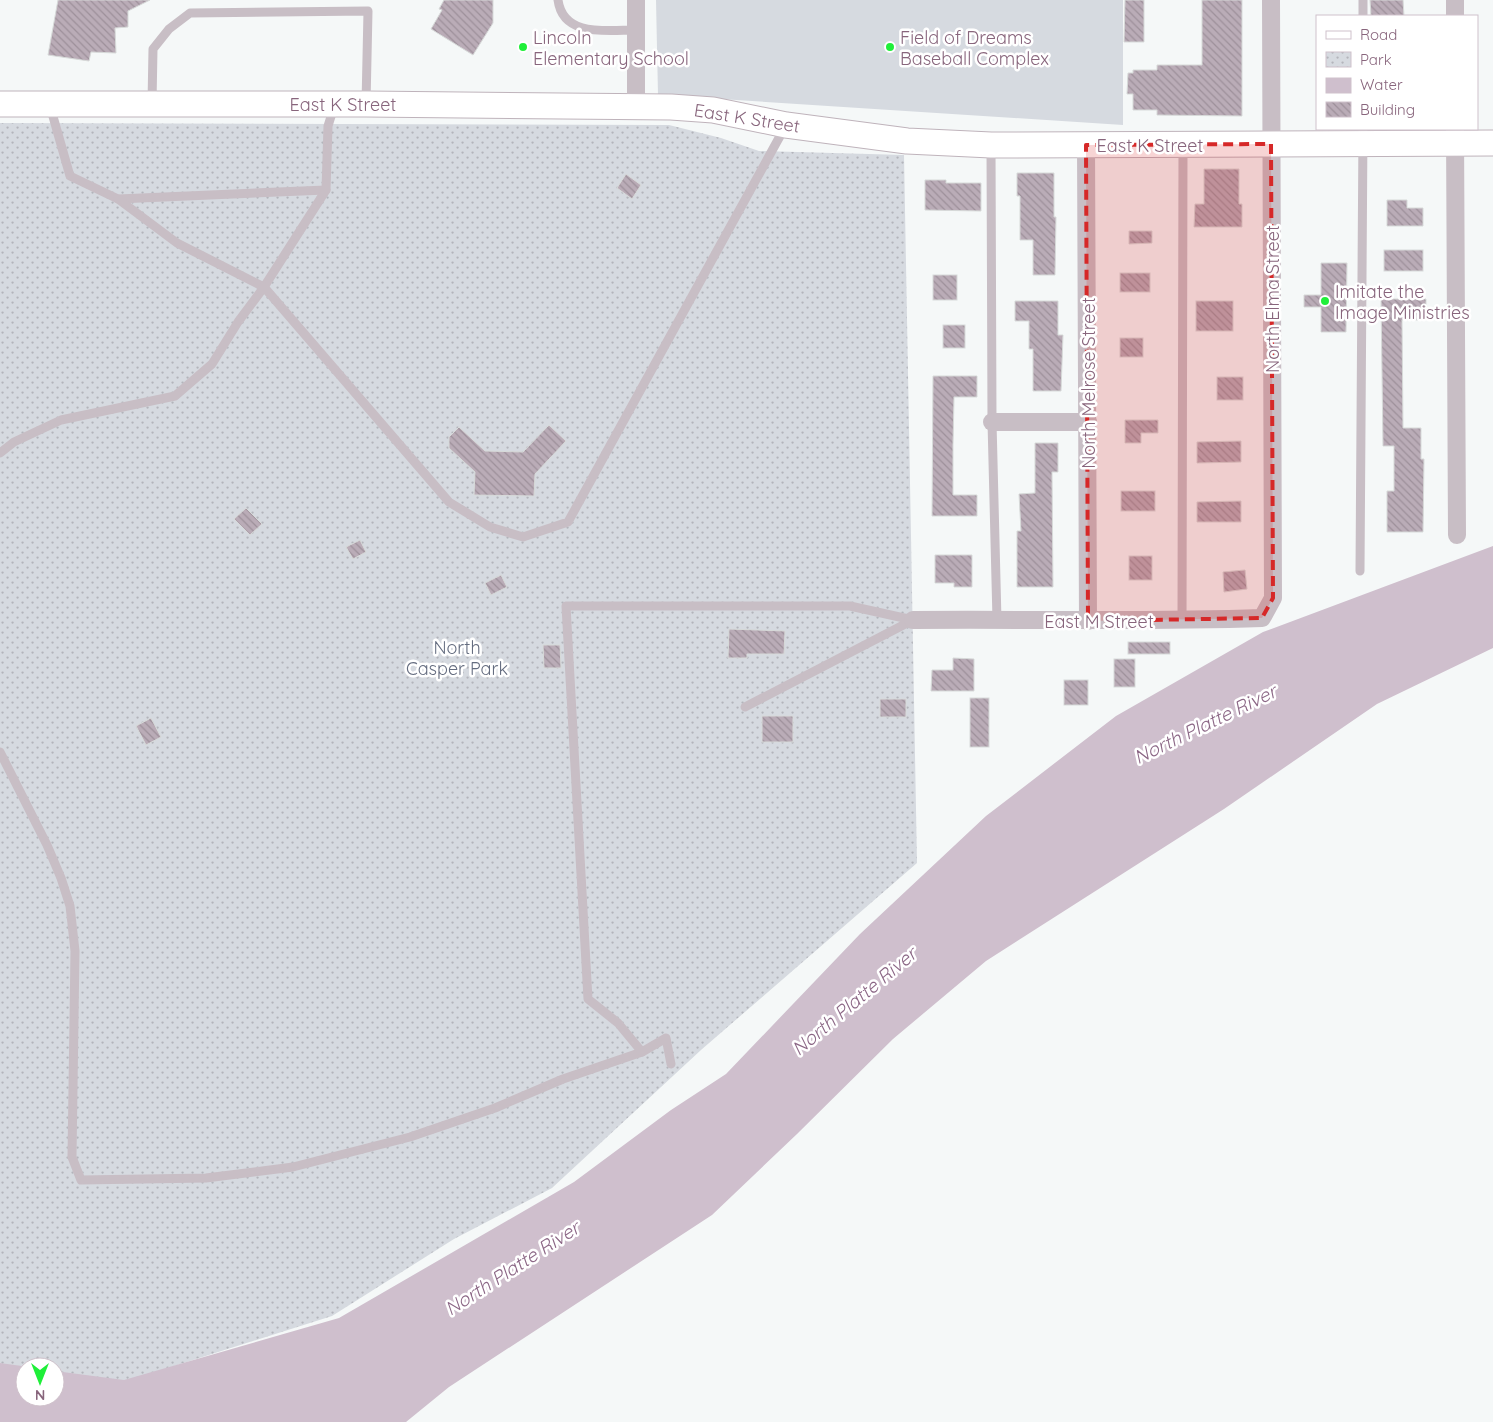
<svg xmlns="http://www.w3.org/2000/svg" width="1493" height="1422" font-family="Quicksand,sans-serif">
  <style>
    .grass { fill: #d6dae0 }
    .park { fill: url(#park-dots) }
    .water { fill: #cfbfcd }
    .building { fill: url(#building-back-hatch); stroke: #d7dad9 }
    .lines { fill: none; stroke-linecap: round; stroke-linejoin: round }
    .secondary-casing { stroke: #bfb3bb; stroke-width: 27 }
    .lane { stroke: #c8bec5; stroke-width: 9 }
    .street { stroke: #c8bec5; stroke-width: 18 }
    .secondary { stroke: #fff; stroke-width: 25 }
    .marked { fill: #d62828; fill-opacity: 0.2; stroke: #d62828; stroke-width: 4; stroke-dasharray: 10 6; stroke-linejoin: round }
    .poi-dot { fill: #1fef39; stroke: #fff; stroke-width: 2 }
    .labels { text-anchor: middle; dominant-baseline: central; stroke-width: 5; stroke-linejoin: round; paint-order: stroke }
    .poi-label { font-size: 18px; fill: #88657c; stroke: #fff; text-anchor: start }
    .street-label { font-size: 18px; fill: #88657c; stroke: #fff }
    .park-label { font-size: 18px; fill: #646c7f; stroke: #fff }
    .water-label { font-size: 19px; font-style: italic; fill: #8b6685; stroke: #fff }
  </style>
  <defs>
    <pattern id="park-dots" width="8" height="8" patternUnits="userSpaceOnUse" patternTransform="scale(1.25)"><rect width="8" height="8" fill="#d6dae0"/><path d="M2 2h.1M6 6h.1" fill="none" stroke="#b3b4bb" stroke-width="1.8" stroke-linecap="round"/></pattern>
    <pattern id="building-back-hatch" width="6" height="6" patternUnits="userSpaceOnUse" patternTransform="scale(1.25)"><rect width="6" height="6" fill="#baacb7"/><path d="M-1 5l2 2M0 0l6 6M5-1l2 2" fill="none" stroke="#9d909a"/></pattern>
  </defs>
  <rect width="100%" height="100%" fill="#f5f8f8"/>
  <path class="grass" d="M656 0H1123V125L658 95Z"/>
  <path class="park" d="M0 123 669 125 721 138 759 151 904 155 917 863 701 1050 552 1188 454 1239 332 1316 124 1382 55 1374V1367L0 1368Z"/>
  <path class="water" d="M1493 546V648L1377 704 1224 809 986 961 893 1039 797 1134 712 1215 449 1387 406 1422H0V1363L29 1367H25V1397H55V1371L124 1380 339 1318 574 1182 671 1110 726 1074 860 934 986 816 1116 716 1263 632Z"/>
  <g class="building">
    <path d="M58 0H150L128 11V27L115 28 116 53 91 52 89 61 48 55Z"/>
    <path d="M444 0H493V23L473 55 431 29 442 10 439 9Z"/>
    <path d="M1125 0H1144V42H1124Z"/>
    <path d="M1202 0H1242V116L1157 115V110H1133V94H1127L1128 73H1133V70H1157V65H1202Z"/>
    <path d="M1370 0H1403L1404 16H1371Z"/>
    <path d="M1204 169H1239V204H1242V227H1194L1195 204H1204Z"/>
    <path d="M1017 173H1054V217H1056L1055 275H1033V240H1020V196H1017Z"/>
    <path d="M626 174 641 185 632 199 617 188Z"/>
    <path d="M925 180H946V183H981V211L925 210Z"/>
    <path d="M1387 200H1407V208H1423V226H1387Z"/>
    <path d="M1129 231H1152V243L1129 244Z"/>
    <rect x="1384" y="250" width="39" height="21"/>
    <path d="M1321 263H1347L1346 332H1321V307H1304V295H1321Z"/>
    <rect x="1120" y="273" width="30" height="19"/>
    <rect x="933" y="275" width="24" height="25"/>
    <path d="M1381 299H1426V320H1402L1403 428H1421V459H1424L1423 532H1387V491H1394V446H1383Z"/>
    <path d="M1015 301H1058V335H1063L1061 391H1033V349H1029V321H1015Z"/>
    <rect x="1196" y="301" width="37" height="30"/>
    <rect x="943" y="325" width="22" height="23"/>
    <rect x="1120" y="338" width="23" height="19"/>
    <path d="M933 376H977V397H954L953 444V495H977V516H932Z"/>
    <rect x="1217" y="377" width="26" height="23"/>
    <path d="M1125 420H1158V433H1141V443H1125Z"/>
    <path d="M549 425 566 441 535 474 534 496 474 495 475 472 449 448V437L459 427 485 451 523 452Z"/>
    <path d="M1241 441V462L1197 463V442Z"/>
    <path d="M1035 443H1058V472H1052L1053 587H1017V531H1021L1019 494 1035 493Z"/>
    <rect x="1121" y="491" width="34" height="20"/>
    <path d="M1241 501V522H1197V502Z"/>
    <path d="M246 508 262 524 250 535 234 519Z"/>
    <path d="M360 540 366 552 353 559 346 547Z"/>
    <path d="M935 555H972V587H954V583H935Z"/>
    <rect x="1129" y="556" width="23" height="24"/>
    <path d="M1245 570 1247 589 1224 592 1223 572Z"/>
    <path d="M501 575 507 587 491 595 485 583Z"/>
    <path d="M729 629 785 631 784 654H747V658H728Z"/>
    <rect x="1128" y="642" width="42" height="12"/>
    <path d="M543 645H560L561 668H544Z"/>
    <path d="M953 658 974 659V691H931L932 670H953Z"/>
    <rect x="1114" y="659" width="21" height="28"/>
    <rect x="1064" y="680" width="24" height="25"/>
    <rect x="970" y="698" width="19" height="49"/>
    <rect x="880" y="699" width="26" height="18"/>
    <rect x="762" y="716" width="31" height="26"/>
    <path d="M151 718 161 737 146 745 136 726Z"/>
  </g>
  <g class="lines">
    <g class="secondary-casing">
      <path id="secondary" d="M0 104H366L671 107 713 110 786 125 907 141 991 145 1493 143"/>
    </g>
    <g class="lane">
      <path d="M558 0C563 38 608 30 636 30"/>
      <path d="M1363 0V16"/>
      <path d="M152 103 153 49 169 29 190 13 368 11 366 104"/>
      <path d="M50 106 70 176 118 199 326 190"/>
      <path d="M991 147 992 422 997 620"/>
      <path d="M118 199 177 243 264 287 326 190 328 126 334 107"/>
      <path d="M0 453 14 442 61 420 175 396 212 364 238 322 264 287 449 502 490 527 523 537 568 522 785 127"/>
      <path d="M1360 571 1363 129"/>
      <path d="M1182 621 1183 146"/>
      <path d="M745 707 913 620"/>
      <path d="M0 752 47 845 61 878 70 906 75 951 72 1157 81 1180 206 1178 293 1167 410 1137 495 1108 563 1079 642 1052"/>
      <path d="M671 1064 666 1038 642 1052 618 1023 588 999 566 606H850L913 620"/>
    </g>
    <g class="street">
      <path d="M636 0V106"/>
      <path d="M1455 16V0"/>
      <path d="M1455 129 1457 535"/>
      <path d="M1086 145 1088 621"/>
      <path d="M992 422H1088"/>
      <path d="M913 620C1030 619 1146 622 1262 618L1273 598 1271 0"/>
    </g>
    <use href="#secondary" class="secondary"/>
  </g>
  <path class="marked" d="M1271 144 1273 598 1262 618 1088 621 1086 145Z"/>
  <g class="poi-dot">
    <circle cx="523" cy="47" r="5"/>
    <circle cx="890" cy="47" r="5"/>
    <circle cx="1325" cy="301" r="5"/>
  </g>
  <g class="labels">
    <g class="poi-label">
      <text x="533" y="37">Lincoln<tspan x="533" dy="21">Elementary School</tspan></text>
      <text x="900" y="37">Field of Dreams<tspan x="900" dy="21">Baseball Complex</tspan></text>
      <text x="1335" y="291">Imitate the<tspan x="1335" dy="21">Image Ministries</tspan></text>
    </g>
    <g class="street-label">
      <text x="343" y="104">East K Street</text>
      <text transform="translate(747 118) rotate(9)">East K Street</text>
      <text x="1150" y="145">East K Street</text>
      <text transform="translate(1272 299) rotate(-90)">North Elma Street</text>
      <text transform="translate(1088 383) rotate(-90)">North Melrose Street</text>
      <text x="1099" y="621">East M Street</text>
    </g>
    <g class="park-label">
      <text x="457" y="647">North<tspan x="457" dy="21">Casper Park</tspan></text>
    </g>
    <g class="water-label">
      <text transform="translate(1205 724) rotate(-26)">North Platte River</text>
      <text transform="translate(854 1001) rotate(-40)">North Platte River</text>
      <text transform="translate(512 1268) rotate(-33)">North Platte River</text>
    </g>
  </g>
  <rect x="1316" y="15" width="162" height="115" fill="#ffffff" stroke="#cfc1cb"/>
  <rect x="1326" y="31" width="25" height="8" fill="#ffffff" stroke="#cfc1cb"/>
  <text x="1360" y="40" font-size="15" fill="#88657c">Road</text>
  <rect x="1326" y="52" width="25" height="15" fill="url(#park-dots)" stroke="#cfc1cb"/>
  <text x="1360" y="65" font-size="15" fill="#88657c">Park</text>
  <rect x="1326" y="78" width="25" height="15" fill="#cfbfcd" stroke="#cfc1cb"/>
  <text x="1360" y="90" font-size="15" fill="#88657c">Water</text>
  <rect x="1326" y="102" width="25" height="15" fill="url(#building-back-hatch)" stroke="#cfc1cb"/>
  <text x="1360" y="115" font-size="15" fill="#88657c">Building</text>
  <g transform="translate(40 1382) rotate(180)"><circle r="24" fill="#ffffff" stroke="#cfc1cb"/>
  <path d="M0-4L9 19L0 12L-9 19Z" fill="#1fef39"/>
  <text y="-8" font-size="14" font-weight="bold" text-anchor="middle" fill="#88657c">N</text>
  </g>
</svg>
